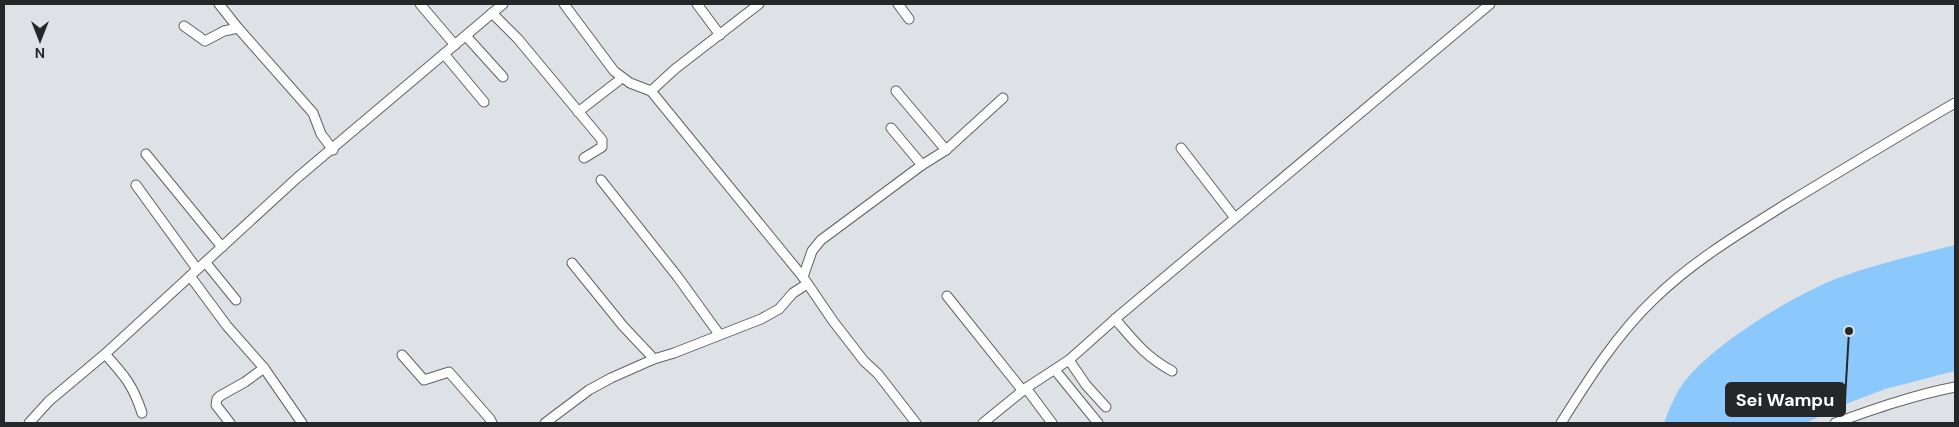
<svg xmlns="http://www.w3.org/2000/svg" width="1959" height="427" font-family="'DM Sans',sans-serif">
  <style>
    .water { fill: #8bc9fd }
    .lines { fill: none; stroke-linecap: round; stroke-linejoin: round }
    .minor-casing { stroke: #5f6266; stroke-width: 11 }
    .minor { stroke: #fff; stroke-width: 9 }
    .leader { fill: none; stroke: #262729; stroke-width: 2 }
    .callout-dot { fill: #262729; stroke: #dee1e6; stroke-width: 2 }
    .callout { fill: #262729; stroke: #262729; stroke-width: 2 }
    .callout-label { font-size: 18px; text-anchor: middle; font-weight: bold; fill: #fff }
  </style>
  <rect width="100%" height="100%" fill="#dee1e6"/>
  <path class="water" d="M1955 245V371L1885 389 1846 404 1806 423H1664C1669 410 1674 397 1682 385 1709 346 1794 295 1838 278 1876 264 1916 255 1955 245Z"/>
  <g class="lines">
    <g class="minor-casing">
      <g id="minor">
        <path d="M219 4 238 28 313 113 321 134 333 150"/>
        <path d="M420 4 455 45"/>
        <path d="M564 4 614 71 630 83 651 91 803 277 833 321 864 361 878 374 916 423"/>
        <path d="M697 4 720 35"/>
        <path d="M898 4 909 19"/>
        <path d="M492 13 518 39 602 140V147L584 158"/>
        <path d="M184 26 205 41 224 31 238 28"/>
        <path d="M466 36 503 77"/>
        <path d="M444 54 484 102"/>
        <path d="M651 91 675 69 759 4"/>
        <path d="M896 91 946 150"/>
        <path d="M578 112 622 78"/>
        <path d="M891 128 922 165"/>
        <path d="M1181 148 1235 218"/>
        <path d="M146 154 222 247"/>
        <path d="M601 180 677 276 719 334"/>
        <path d="M136 185 197 269"/>
        <path d="M206 263 236 300"/>
        <path d="M572 263 623 326 654 359"/>
        <path d="M190 276 227 326 264 368 302 423"/>
        <path d="M803 277 812 251 821 240 922 165 946 150 1003 98"/>
        <path d="M947 296 1023 391"/>
        <path d="M1115 319C1134 341 1145 356 1172 371"/>
        <path d="M105 354C124 375 133 385 142 413"/>
        <path d="M402 355 424 380 449 372 490 419 492 423"/>
        <path d="M1069 360 1086 385 1106 407"/>
        <path d="M1055 370 1098 423"/>
        <path d="M1026 388 1052 423"/>
        <path d="M29 423 49 401 105 354 297 178 503 4"/>
        <path d="M230 423 216 405 217 399 220 396 245 382 264 368"/>
        <path d="M545 423 589 390 611 378 654 359 674 353 761 319 779 309 793 293 807 284"/>
        <path d="M983 423 1026 388 1069 360 1115 319 1490 4"/>
        <path d="M1561 423C1588 380 1617 334 1654 299 1693 261 1740 233 1786 204 1842 170 1898 136 1955 103"/>
        <path d="M1835 423C1874 409 1914 395 1955 387"/>
      </g>
    </g>
    <use href="#minor" class="minor"/>
  </g>
  <path class="leader" d="M1849 331L1845 400"/>
  <circle class="callout-dot" cx="1849" cy="331" r="5"/>
  <rect class="callout" x="1726" y="383" width="119" height="33" rx="5"/>
  <g class="callout-label">
    <text x="1785" y="406">Sei Wampu</text>
  </g>
  <rect width="1959" height="427" fill="none" stroke="#262729" stroke-width="10"/>
  <g transform="translate(40 40) rotate(180)" stroke="#dee1e6" stroke-width="4" paint-order="stroke">
  <path d="M0-4L9 19L0 12L-9 19Z" fill="#262729"/>
  <text y="-8" font-size="14" font-weight="bold" text-anchor="middle" fill="#262729">N</text>
  </g>
</svg>
